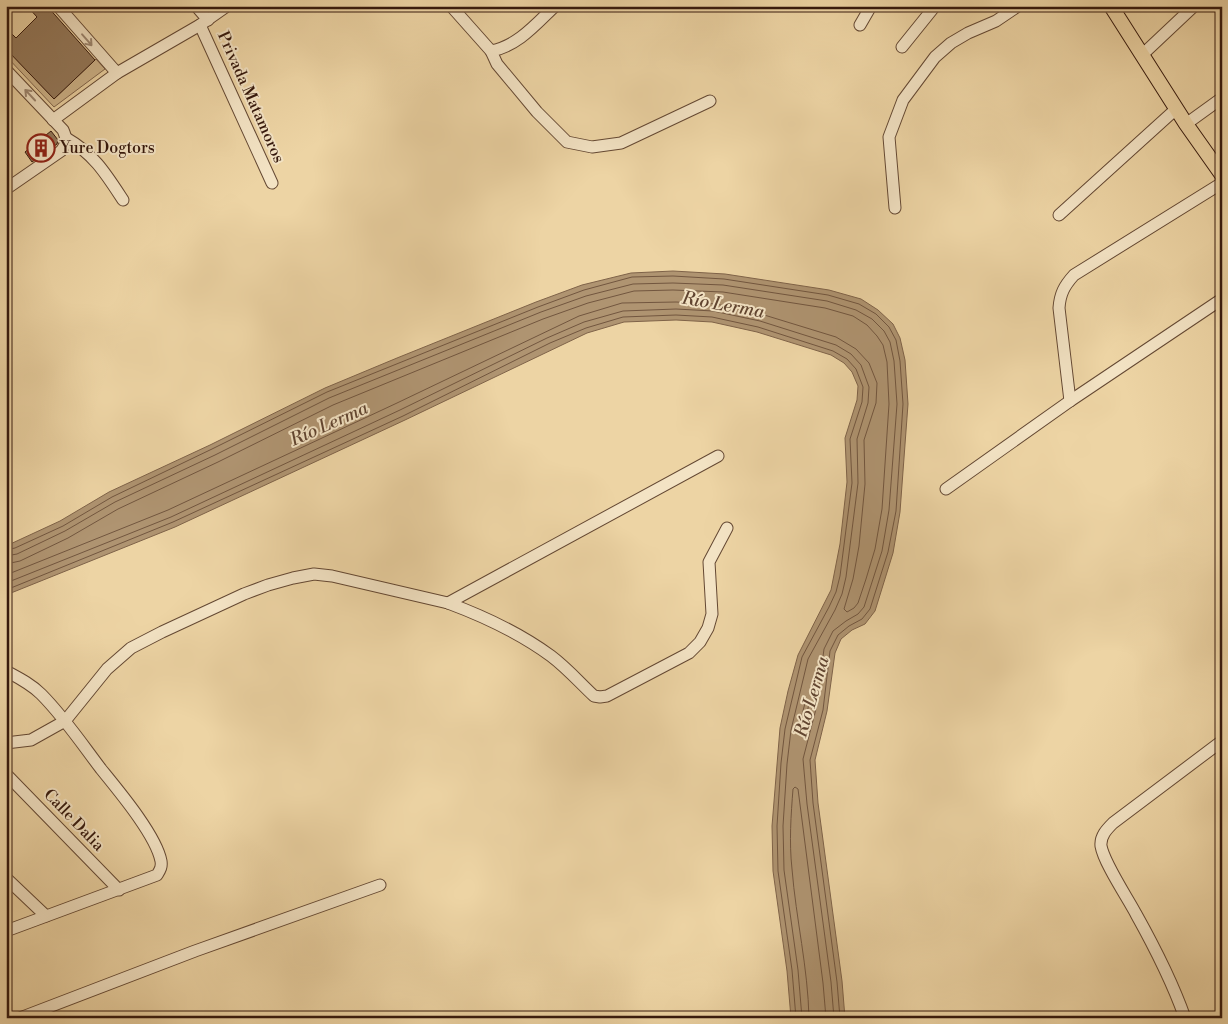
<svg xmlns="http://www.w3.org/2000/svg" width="1228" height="1024" font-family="'Libre Bodoni',serif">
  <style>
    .green { fill: #ceb48a; stroke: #82664c }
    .water { fill: #af9471; stroke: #7f6349 }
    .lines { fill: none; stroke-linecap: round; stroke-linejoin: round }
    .shore { stroke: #72563f; stroke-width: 1 }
    .building { fill: #957a5c; stroke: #36190d }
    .minor-casing { stroke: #644833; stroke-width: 13 }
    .major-casing { stroke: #36190d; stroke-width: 16 }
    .minor { stroke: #f3e3c4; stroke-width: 11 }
    .major { stroke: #edd4a4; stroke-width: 14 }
    .oneway { stroke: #9e8872 }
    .labels { text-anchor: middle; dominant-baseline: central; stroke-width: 4; stroke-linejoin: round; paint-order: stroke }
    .street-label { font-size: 16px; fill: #36190d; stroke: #f3e3c4 }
    .poi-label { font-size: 16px; fill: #36190d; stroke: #f3e3c4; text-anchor: start }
    .water-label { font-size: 18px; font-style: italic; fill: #604430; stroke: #f3e3c4 }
  </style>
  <rect width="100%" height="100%" fill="#edd4a4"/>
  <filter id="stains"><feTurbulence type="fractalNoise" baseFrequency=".004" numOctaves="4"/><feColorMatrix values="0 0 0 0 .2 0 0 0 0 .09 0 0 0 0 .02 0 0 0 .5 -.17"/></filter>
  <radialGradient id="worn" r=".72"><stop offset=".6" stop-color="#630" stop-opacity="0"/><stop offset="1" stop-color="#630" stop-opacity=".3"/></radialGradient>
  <path class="green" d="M22 38 15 58 54 99 96 59 105 69 54 107 6 56V54Z"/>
  <path class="water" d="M673 271 725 274 829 290 861 299 878 310 893 324 900 338 905 360 908 404 900 512 893 553 875 611 865 624 852 630 841 639 835 653 827 711 815 760 818 803 842 981 845 1018H791L787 971 773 871 772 826 780 728 788 691 798 655 831 590 840 544 847 482 845 438 857 400 858 386 852 372 844 363 831 355 757 332 712 322 676 320 624 322 587 333 405 420 175 527 6 595V546L60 521 109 492 210 445 325 388 397 358 536 302 582 285 631 273Z"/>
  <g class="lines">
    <g class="shore">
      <path d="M6 550 15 548 63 526 112 497 212 449 327 392 538 307 584 290 632 277 673 276 724 279 828 295 859 304 876 314 889 327 896 340 900 361 903 404 896 511 888 552 870 609 862 619 849 626 838 635 830 651 823 710 810 760 813 803 837 982 840 1018"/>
      <path d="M6 556 17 554 65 531 115 502 215 455 329 398 541 312 586 296 633 284 673 283 723 285 827 301 856 310 872 319 884 331 890 342 894 361 897 404 889 510 882 551 864 607 858 614 846 621 833 631 824 649 816 709 803 759 807 804 831 982 834 1018"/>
      <path d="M6 564 20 561 68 538 118 509 218 462 333 405 543 319 588 303 634 291 673 290 723 292 825 308 853 316 867 325 877 336 883 345 887 362 889 404 882 509 875 549 866 579 858 603 854 608 847 612 844 609 853 579 859 546 865 484 864 440 876 403 877 383 869 363 856 349 836 337 761 314 716 304 676 302 622 303 579 316 397 403 168 510 6 575"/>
      <path d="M6 583 171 517 400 410 547 338 584 322 623 311 676 309 713 311 760 321 836 345 851 354 861 365 869 387 868 403 857 439 858 483 846 577 842 594 835 610 808 659 791 730 787 764 783 826 784 870 798 970 802 1018"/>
      <path d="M6 590 173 522 403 416 550 343 586 328 623 317 676 315 712 317 758 327 833 351 847 359 856 369 863 387 862 402 850 439 852 483 840 576 836 592 829 607 802 657 785 729 781 763 777 826 778 871 792 970 796 1018"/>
      <path d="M806 701 809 703 805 724 802 726 800 723Z"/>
      <path d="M809 1018C808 968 796 919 792 869 789 842 791 815 793 789L795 787 798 789 823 983 826 1018"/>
    </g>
  </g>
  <g class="building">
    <path d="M27 6H47L95 60 54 99 6 49V28L16 38 37 17Z"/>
    <path d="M51 131 58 140 57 144 32 162 25 152Z"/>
  </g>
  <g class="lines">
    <g class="minor-casing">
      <g id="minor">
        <path d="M58 6 117 73"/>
        <path d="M196 6 208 20"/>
        <path d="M451 6 491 51 497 64 537 112 567 142 592 147 621 143 710 101"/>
        <path d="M200 25 272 183"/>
        <path d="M860 25 871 6"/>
        <path d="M902 47 935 6"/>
        <path d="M491 51C518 46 536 24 555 6"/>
        <path d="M1142 55 1194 6"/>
        <path d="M6 70 63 130C67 139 67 143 61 151L6 189"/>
        <path d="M53 120 117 73 200 25 227 6"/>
        <path d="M1186 124 1222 98"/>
        <path d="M66 138C94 154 106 174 123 200"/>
        <path d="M895 208 889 137 903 100 935 57 951 43 968 33 996 21 1018 6"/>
        <path d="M1059 215 1176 109"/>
        <path d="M1070 401 1059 308C1060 294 1064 286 1074 275L1222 183"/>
        <path d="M946 489 1070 401 1222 299"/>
        <path d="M448 603 718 456"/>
        <path d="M6 671C19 678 31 684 41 694 64 717 82 744 101 769 118 790 156 835 161 861 162 867 160 870 157 875L6 931"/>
        <path d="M6 743 31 740 65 721 107 669 131 648 162 632 244 594 268 585 293 578 314 574 332 576 448 603C483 616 521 634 551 656 567 668 580 683 594 696L600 697 607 696 689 653 700 642 708 628 712 614 709 562 727 528"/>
        <path d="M6 774 119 890"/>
        <path d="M6 878 46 916"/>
        <path d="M20 1018 195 951 380 885"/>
        <path d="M1185 1018C1172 981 1155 948 1136 914 1127 897 1104 863 1101 846 1100 836 1107 829 1113 823L1222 741"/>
      </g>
    </g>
    <g class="major-casing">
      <path id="major" d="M1111 6 1186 124 1222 175"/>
    </g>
    <use href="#minor" class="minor"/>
    <use href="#major" class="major"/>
  </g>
  <defs><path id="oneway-shaft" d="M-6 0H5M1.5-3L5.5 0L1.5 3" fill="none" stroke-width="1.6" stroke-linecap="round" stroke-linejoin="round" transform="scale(1.25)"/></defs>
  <g class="oneway">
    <use href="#oneway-shaft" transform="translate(87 40) rotate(49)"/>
    <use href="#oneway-shaft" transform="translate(30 95) rotate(-133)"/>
  </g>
  <defs>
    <g id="building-ring" transform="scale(1.4375)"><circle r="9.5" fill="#f3e3c4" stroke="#8f2418" stroke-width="1.5"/><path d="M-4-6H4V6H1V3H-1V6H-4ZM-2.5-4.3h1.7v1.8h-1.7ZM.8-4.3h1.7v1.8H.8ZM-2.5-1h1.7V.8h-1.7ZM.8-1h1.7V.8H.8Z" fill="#8f2418"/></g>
  </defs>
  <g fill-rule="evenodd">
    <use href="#building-ring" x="41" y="148"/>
  </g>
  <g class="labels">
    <g class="street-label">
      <text transform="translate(251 97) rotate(66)">Privada Matamoros</text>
      <text transform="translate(74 820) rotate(46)">Calle Dalia</text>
    </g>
    <g class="poi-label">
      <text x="60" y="148">Yure Dogtors</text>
    </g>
    <g class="water-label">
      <text transform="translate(723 305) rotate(10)">Río Lerma</text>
      <text transform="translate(329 424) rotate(-24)">Río Lerma</text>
      <text transform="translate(812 697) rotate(-74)">Río Lerma</text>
    </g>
  </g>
  <rect width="1228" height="1024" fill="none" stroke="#edd4a4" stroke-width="25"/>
  <rect x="8" y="8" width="1213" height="1009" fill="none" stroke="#36190d" stroke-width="2.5"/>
  <rect x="12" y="12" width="1203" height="999" fill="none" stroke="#36190d"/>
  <rect width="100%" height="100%" filter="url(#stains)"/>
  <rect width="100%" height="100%" fill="url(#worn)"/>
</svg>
